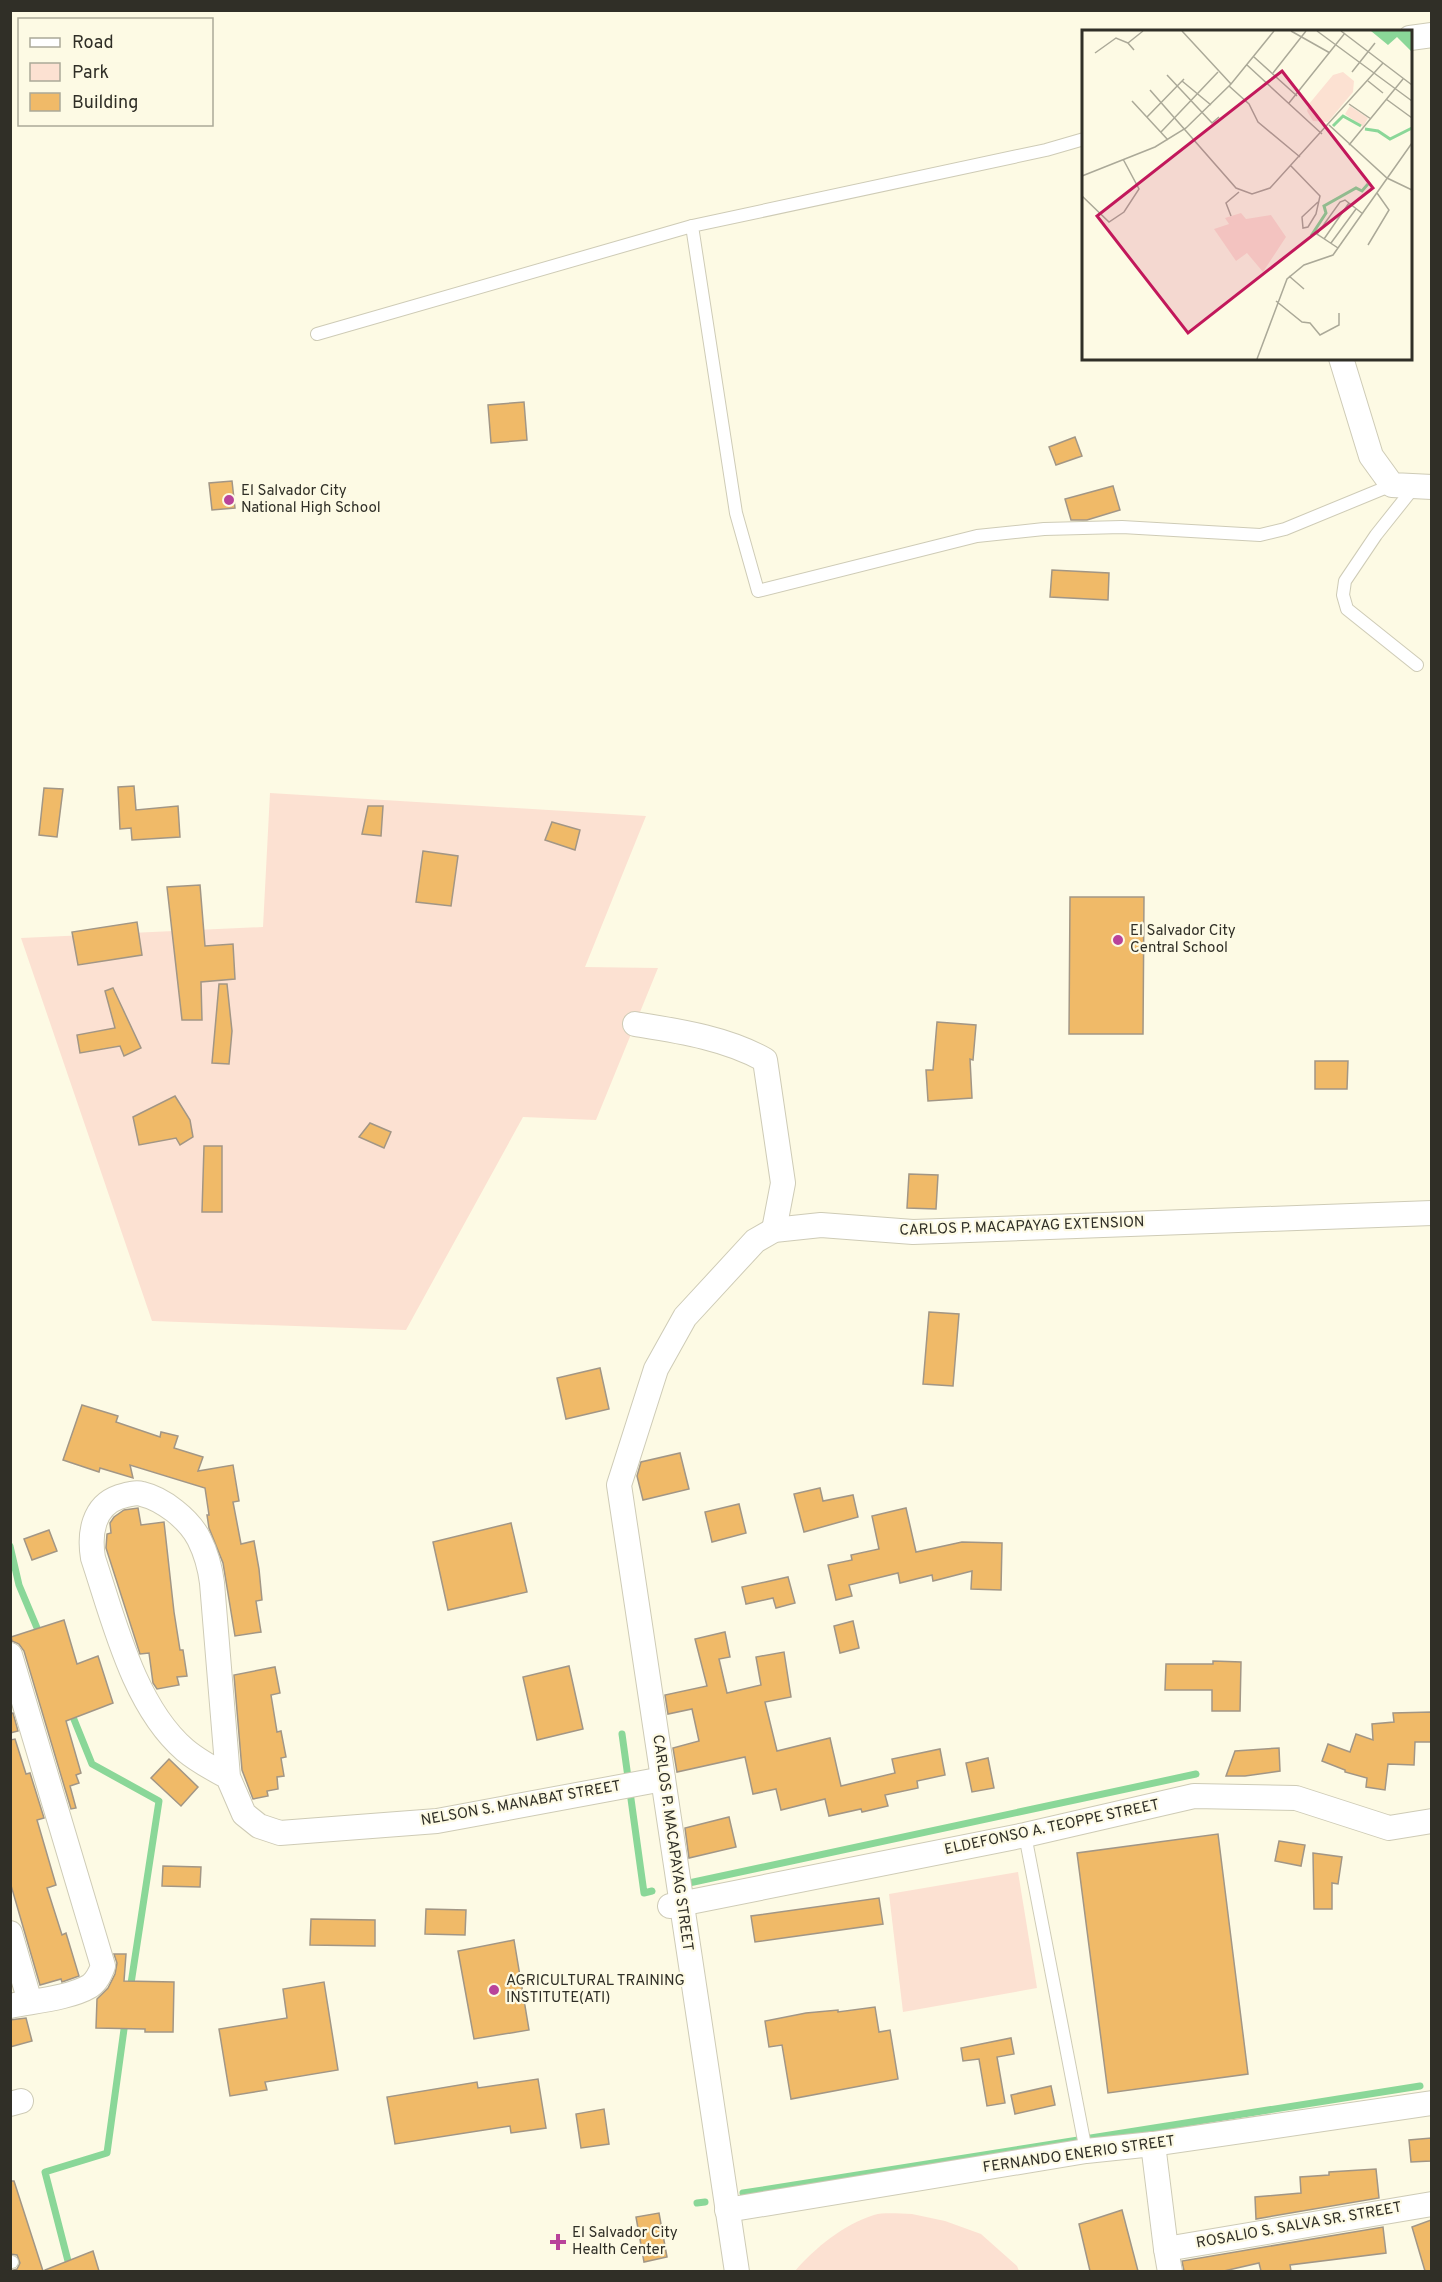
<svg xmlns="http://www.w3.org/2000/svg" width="1442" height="2282" font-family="Overpass,sans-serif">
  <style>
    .green { fill: #fce1d2 }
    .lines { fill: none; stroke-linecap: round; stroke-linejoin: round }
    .stream { stroke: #8ad798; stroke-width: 7 }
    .building { fill: #f0ba68; stroke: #a29685; stroke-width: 1.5 }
    .service-casing { stroke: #cecbb6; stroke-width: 14 }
    .minor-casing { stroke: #cecbb6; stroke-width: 26 }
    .service { stroke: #fff; stroke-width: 12 }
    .minor { stroke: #fff; stroke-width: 24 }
    .poi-dot { fill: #b9439a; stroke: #fdfae4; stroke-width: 2 }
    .labels { text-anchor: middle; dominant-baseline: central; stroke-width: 4.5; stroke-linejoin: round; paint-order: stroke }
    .poi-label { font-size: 15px; fill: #302f27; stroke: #fdfae4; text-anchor: start }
    .street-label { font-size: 15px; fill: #302f27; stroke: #fdfae4 }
    .inset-river { fill: none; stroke: #8ad798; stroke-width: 3 }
    .inset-road { fill: none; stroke: #aba998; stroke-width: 1.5 }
    .view { fill: #c2185b; fill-opacity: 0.15; stroke: #c2185b; stroke-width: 3 }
    .inset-edge { fill: none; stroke: #302f27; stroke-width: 3 }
  </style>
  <rect width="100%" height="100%" fill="#fdfae4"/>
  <g class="green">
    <path d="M270 793 646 816 585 967 658 968 596 1120 523 1117 406 1330 152 1321 21 938 263 927Z"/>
    <path d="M1018 1872 1037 1988 903 2012 889 1894Z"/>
    <path d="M912 2214 945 2221 981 2234 1017 2266 1019 2271H795C816 2247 843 2225 874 2215 885 2212 900 2214 912 2214Z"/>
  </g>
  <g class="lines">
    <g class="stream">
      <path d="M10 1546 19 1585 40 1635"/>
      <path d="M71 1712 92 1764 159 1801 130 1990"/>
      <path d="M622 1734 644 1893 652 1891"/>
      <path d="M689 1883 1196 1774"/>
      <path d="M743 2193 1420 2086"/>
      <path d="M697 2203 705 2202"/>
      <path d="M68 2261 45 2172 107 2153 125 2022"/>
    </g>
  </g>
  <g class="building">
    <path d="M524 402 527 440 491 443 488 405Z"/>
    <path d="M1075 437 1082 456 1056 465 1049 447Z"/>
    <path d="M232 481 235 508 212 510 209 483Z"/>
    <path d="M1113 486 1120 510 1087 520H1071L1065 499Z"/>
    <path d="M1052 570 1109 573 1108 600 1050 597Z"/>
    <path d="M134 786 136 810 178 806 180 837 132 840 131 828 120 829 118 787Z"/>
    <path d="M44 788 63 789 57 837 39 835Z"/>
    <path d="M368 806H383L381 836 362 834Z"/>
    <path d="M552 822 580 830 575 850 545 840Z"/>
    <path d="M423 851 458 856 451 906 416 902Z"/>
    <path d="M200 885 205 946 233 944 235 979 201 982 202 1020H182L167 887Z"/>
    <path d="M1070 897H1144L1143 1034H1069Z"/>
    <path d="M137 922 142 955 78 965 72 932Z"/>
    <path d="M219 984H227L232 1031 229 1064 212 1063Z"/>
    <path d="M113 988 141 1048 124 1056 120 1046 80 1053 77 1035 115 1028 105 991Z"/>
    <path d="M937 1022 976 1025 973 1060 970 1059 972 1098 928 1101 926 1070H933Z"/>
    <path d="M1315 1061H1348L1347 1089H1315Z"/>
    <path d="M175 1096 190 1120 193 1137 180 1145 176 1138 139 1145 133 1117Z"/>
    <path d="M370 1123 391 1132 384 1148 359 1137Z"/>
    <path d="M204 1146H222V1212H202Z"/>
    <path d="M909 1174 938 1175 936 1209 907 1208Z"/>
    <path d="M929 1312 959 1314 953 1386 923 1384Z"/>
    <path d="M600 1368 609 1409 566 1419 557 1378Z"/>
    <path d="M82 1405 118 1416 116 1422 160 1437 161 1432 178 1436 174 1448 203 1457 198 1471 233 1465 239 1501 233 1502 241 1544 254 1541 259 1569 262 1600 256 1601 261 1632 235 1636 223 1563 209 1528 207 1515H209L205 1488 130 1465 133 1478 100 1468 99 1472 63 1460Z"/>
    <path d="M680 1453 689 1489 643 1500 637 1476 641 1462Z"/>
    <path d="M820 1488 823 1501 853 1495 858 1517 804 1532 794 1494Z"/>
    <path d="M739 1504 746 1533 712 1542 705 1512Z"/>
    <path d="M138 1508 141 1525 164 1522 174 1612 180 1650H183L187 1676 177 1677 179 1685 157 1689 153 1683 149 1653 140 1654 106 1548 107 1534 111 1533 110 1523 114 1517 124 1510Z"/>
    <path d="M906 1508 916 1552 962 1542 1002 1543 1001 1590 971 1589 972 1571 933 1581 932 1575 900 1583 898 1573 849 1585 852 1596 836 1600 828 1565 852 1560 851 1555 879 1549 872 1516Z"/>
    <path d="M511 1523 527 1592 448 1610 433 1542Z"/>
    <path d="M49 1530 57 1551 32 1560 24 1539Z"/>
    <path d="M788 1577 795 1603 776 1608 773 1598 746 1604 742 1587Z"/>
    <path d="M64 1620 77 1664 98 1656 113 1703 66 1721 81 1773 76 1775 79 1783 70 1786 76 1808 71 1809 24 1651 19 1644 12 1641 11 1637Z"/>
    <path d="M853 1621 859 1648 840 1653 834 1626Z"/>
    <path d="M725 1632 730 1657 719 1659 727 1693 761 1685 756 1657 784 1652 791 1697 765 1702 777 1751 830 1738 841 1786 895 1773 892 1759 940 1749 945 1775 917 1781 918 1788 885 1795 888 1806 862 1812 861 1809 829 1816 825 1799 781 1810 776 1789 753 1794 745 1757 677 1772 673 1748 699 1741 692 1709 668 1714 665 1695 707 1686 695 1639Z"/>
    <path d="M1213 1661 1241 1662 1240 1711H1212V1690H1165L1166 1664H1213Z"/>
    <path d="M569 1666 583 1729 537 1740 523 1677Z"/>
    <path d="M275 1667 280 1693 271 1695 277 1732 281 1731 286 1757 281 1758 284 1776 277 1777 278 1789 267 1791 268 1796 253 1799 242 1770 234 1675Z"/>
    <path d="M1431 1712V1742H1415L1414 1765 1388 1764 1385 1790 1366 1787 1367 1778 1345 1772V1770L1322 1761 1328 1744 1350 1752 1356 1734 1373 1740 1372 1724 1394 1722 1393 1713Z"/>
    <path d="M13 1713 18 1731 10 1733V1714Z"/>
    <path d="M15 1739 26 1774 30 1773 44 1818 37 1820 56 1885 47 1888 62 1935 66 1933 79 1976 62 1982 61 1979 40 1985 10 1882V1740Z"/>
    <path d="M1279 1748 1280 1771 1245 1776H1226L1235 1751Z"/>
    <path d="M988 1758 994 1788 972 1792 966 1763Z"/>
    <path d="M169 1759 198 1787 181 1806 151 1778Z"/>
    <path d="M729 1817 736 1847 689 1858 685 1828Z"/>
    <path d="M1218 1834 1248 2074 1108 2093 1077 1853Z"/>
    <path d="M1279 1841 1305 1845 1301 1866 1275 1861Z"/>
    <path d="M1313 1853 1342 1857 1338 1884 1332 1883V1909H1314Z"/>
    <path d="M163 1866 201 1867 200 1887 162 1886Z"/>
    <path d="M879 1898 883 1924 755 1942 751 1916Z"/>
    <path d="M426 1909 466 1910 465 1935 425 1934Z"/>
    <path d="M311 1919 375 1920V1946L310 1945Z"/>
    <path d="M514 1940 529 2030 474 2039 458 1951Z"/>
    <path d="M114 1954H126L124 1981 174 1982 173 2032H145V2029L96 2028 97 1999 108 1988 115 1974 117 1963Z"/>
    <path d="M324 1982 338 2070 265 2082 267 2090 230 2096 219 2029 287 2018 283 1989Z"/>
    <path d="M875 2007 879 2032 890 2030 898 2079 791 2099 782 2045 769 2047 765 2021 806 2013 838 2010V2012Z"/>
    <path d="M26 2018 32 2041 10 2047V2020Z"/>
    <path d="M1011 2038 1014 2054 997 2057 1005 2103 987 2106 979 2059 963 2061 961 2048Z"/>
    <path d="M538 2079 546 2128 511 2133 510 2126 395 2144 387 2097 477 2082 478 2088Z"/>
    <path d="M1051 2086 1055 2105 1015 2114 1011 2095Z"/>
    <path d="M604 2109 609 2144 581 2148 576 2114Z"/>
    <path d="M1431 2138V2161L1411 2162 1409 2140Z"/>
    <path d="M1376 2169 1379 2198 1256 2219 1255 2197 1301 2193 1300 2177 1329 2175V2172Z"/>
    <path d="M10 2181H14L43 2271H10L17 2269 20 2263 17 2255 10 2254Z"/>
    <path d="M1122 2210 1138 2271H1090L1079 2224Z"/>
    <path d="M659 2213 667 2257 644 2262 636 2217Z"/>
    <path d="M1431 2220V2271H1425L1412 2227Z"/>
    <path d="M1383 2227 1386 2253 1290 2265 1291 2271H1261L1259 2263 1224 2271H1184L1182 2261Z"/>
    <path d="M93 2251 99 2271H45V2270Z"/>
  </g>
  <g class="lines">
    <g class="service-casing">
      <g id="service">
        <path d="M1084 139 1046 150 692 226 736 513 758 591 977 536 1044 529 1122 527 1260 535 1285 529 1392 485"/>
        <path d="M317 334 692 226"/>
        <path d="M1415 486 1376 535 1345 581 1343 595 1347 609 1417 665"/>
        <path d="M1025 1835 1086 2151"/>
        <path d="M10 2262H12"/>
      </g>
    </g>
    <g class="minor-casing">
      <g id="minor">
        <path d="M1410 38 1432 35"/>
        <path d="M1341 358 1371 456 1392 485 1432 487"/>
        <path d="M635 1024C678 1031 726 1038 765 1060L783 1183 774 1230"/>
        <path d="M10 1655 103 1966C100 1974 97 1981 90 1986 70 1998 34 2001 10 2006"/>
        <path d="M228 1777C213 1769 198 1761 185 1750 134 1706 114 1621 93 1558 89 1534 93 1506 119 1497 126 1495 135 1492 142 1494 163 1499 189 1519 199 1539 206 1553 210 1567 212 1583L228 1777 244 1814 259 1826 280 1833 437 1821 663 1779"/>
        <path d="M670 1906 1025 1835 1194 1796 1296 1798 1389 1828 1432 1821"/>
        <path d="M10 1933 30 2002"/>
        <path d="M10 2104 21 2101"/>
        <path d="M1153 2144 1166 2249 1170 2272"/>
        <path d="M727 2210 1086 2151 1153 2144 1432 2103"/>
        <path d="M1166 2249 1432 2204"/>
        <path d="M737 2272 619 1485 656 1369 685 1317 755 1241 774 1230 821 1225 913 1232 1432 1213"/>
      </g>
    </g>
    <use href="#service" class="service"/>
    <use href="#minor" class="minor"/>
  </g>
  <g class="poi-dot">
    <circle cx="229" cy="500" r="6"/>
    <circle cx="1118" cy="940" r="6"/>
    <circle cx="494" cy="1990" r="6"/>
    <path d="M555 2233h6v6h6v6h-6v6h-6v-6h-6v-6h6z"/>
  </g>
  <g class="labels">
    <g class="poi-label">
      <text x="241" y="491">El Salvador City<tspan x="241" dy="17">National High School</tspan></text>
      <text x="1130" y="931">El Salvador City<tspan x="1130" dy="17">Central School</tspan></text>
      <text x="506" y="1981">AGRICULTURAL TRAINING<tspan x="506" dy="17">INSTITUTE(ATI)</tspan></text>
      <text x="572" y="2233">El Salvador City<tspan x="572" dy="17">Health Center</tspan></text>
    </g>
    <g class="street-label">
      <text transform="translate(1022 1227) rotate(-2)">CARLOS P. MACAPAYAG EXTENSION</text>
      <text transform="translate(521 1804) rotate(-10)">NELSON S. MANABAT STREET</text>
      <text transform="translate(1052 1828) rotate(-12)">ELDEFONSO A. TEOPPE STREET</text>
      <text transform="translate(672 1843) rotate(82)">CARLOS P. MACAPAYAG STREET</text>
      <text transform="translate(1079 2155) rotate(-8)">FERNANDO ENERIO STREET</text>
      <text transform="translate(1299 2226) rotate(-10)">ROSALIO S. SALVA SR. STREET</text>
    </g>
  </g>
  <g transform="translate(1082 30)">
    <rect width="330" height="330" fill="#fdfae4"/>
    <path d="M261 42 272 51 271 62 246 92 231 91 225 81 227 74 251 45ZM268 76 286 88 281 97 263 84ZM159 183 164 189 189 185 204 207 181 242 165 223 154 231 132 199 147 194 143 188Z" fill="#fce1d2"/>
    <path d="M289 1H330V22L315 7 306 15Z" fill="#8ad798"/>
    <path class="inset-river" d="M251 96 261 86 279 96M283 99 296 101 308 109 330 98M229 206 244 183 242 176 274 158 280 161 286 154"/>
    <path class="inset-road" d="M100 1 149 54M209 1 248 23M235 1 330 71M259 1 330 55M52 20 46 13 61 1M13 23 34 8 46 13M172 27 215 66M165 35 240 104M270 42 293 13M191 43 224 1M85 45 130 93 137 87M100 51 129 75M286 51 301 63M147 56 167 74 176 92 218 127M68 60 154 158 170 164 188 158 301 33M304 69 330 88M50 71 86 110M207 73 263 3M267 74 289 89M65 87 102 49M247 95 305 148 330 160M79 102 136 42M267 115 321 49M209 136 238 166 234 184 226 197 221 198 220 187 236 172M0 146 73 117 104 98 149 54 192 1M0 166 27 192 42 182 57 159 41 129M149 186 144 173 157 162M242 209 267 173M249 213 274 179M286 215 307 180 295 163M256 218 235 204 258 172 263 170 281 184M207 246 222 259M194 271 220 292 228 293 238 305 257 295V283M175 329 205 249 222 235 251 225 330 113"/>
    <path class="view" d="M200 41 291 158 106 303 15 186Z"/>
    <rect width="330" height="330" class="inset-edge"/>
  </g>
  <rect width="1442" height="2282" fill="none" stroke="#302f27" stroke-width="24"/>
  <rect x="18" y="18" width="195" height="108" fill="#fdfae4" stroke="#aba998" stroke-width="1.5"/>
  <rect x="30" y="38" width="30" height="9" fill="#ffffff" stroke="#aba998" stroke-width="1.5"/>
  <text x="72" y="48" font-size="18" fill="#302f27">Road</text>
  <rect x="30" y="63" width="30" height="18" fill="#fce1d2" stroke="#aba998" stroke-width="1.5"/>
  <text x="72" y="78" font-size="18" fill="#302f27">Park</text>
  <rect x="30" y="93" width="30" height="18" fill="#f0ba68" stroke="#aba998" stroke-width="1.5"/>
  <text x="72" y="108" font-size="18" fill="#302f27">Building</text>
</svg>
